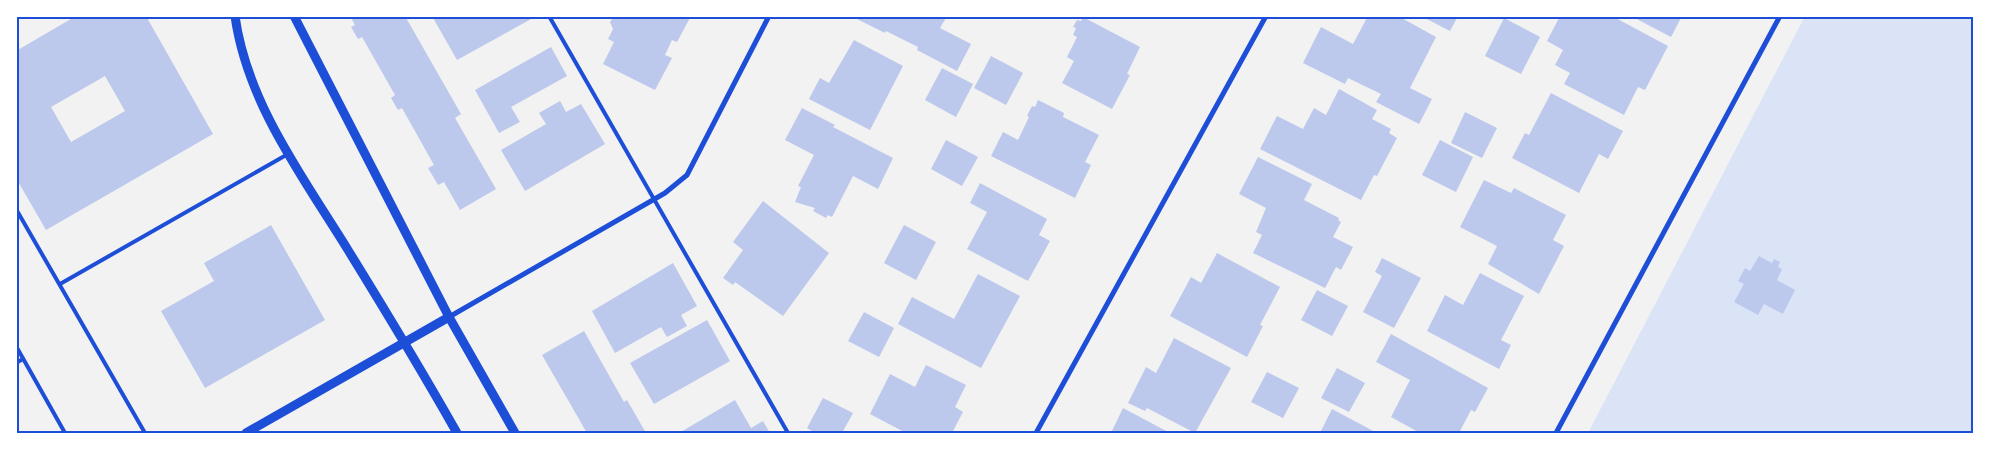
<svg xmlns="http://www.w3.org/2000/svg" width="1990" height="449" font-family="'Alegreya Sans',sans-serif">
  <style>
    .green { fill: #dbe4f7 }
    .building { fill: #bdc9ec; fill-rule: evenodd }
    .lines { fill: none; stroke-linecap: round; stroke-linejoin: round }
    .service { stroke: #1d4ed8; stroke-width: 4 }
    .minor { stroke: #1d4ed8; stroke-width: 5 }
    .tertiary { stroke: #1d4ed8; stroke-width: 9 }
    .neatline { fill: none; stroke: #1d4ed8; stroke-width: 2 }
  </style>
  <rect width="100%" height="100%" fill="#f2f2f2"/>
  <path class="green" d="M1805 16H1974V433H1588Z"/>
  <g class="building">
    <path d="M76 16H146L213 134 46 230 16 178V51ZM105 76 125 111 71 142 51 107Z"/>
    <path d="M350 16H405L461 114 455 118 496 189 460 210 444 182 438 185 428 168 434 165 402 108 398 110 391 98 395 95 362 37 358 39 351 27 355 25Z"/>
    <path d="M432 16H532L533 18 457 60Z"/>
    <path d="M614 16H691L677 42 672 40 665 55 672 58 655 90 603 64 614 42 608 39 613 29 610 22Z"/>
    <path d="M851 16H947L940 28 971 44 957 71 917 50 918 47 886 31 885 33Z"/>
    <path d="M1368 16H1398L1436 37 1410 88 1432 99 1419 124 1376 102 1381 94 1348 78 1345 84 1303 63 1321 27 1353 44Z"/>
    <path d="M1421 16H1458L1450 31Z"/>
    <path d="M1560 16H1612L1668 46 1645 90 1638 87 1624 115 1564 84 1570 73 1555 65 1563 50 1547 41Z"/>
    <path d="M1631 16H1682L1671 37Z"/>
    <path d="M1083 17 1140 47 1127 74 1130 75 1112 109 1062 83 1074 61 1067 57 1077 37 1073 35 1076 28 1073 27 1077 20 1081 21Z"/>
    <path d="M1504 18 1540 37 1521 74 1485 56Z"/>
    <path d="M854 40 903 66 870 130 809 99 820 78 829 83Z"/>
    <path d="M551 47 567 76 511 107 520 122 499 133 475 90Z"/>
    <path d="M991 56 1023 73 1006 105 974 88Z"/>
    <path d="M942 68 973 84 956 117 925 100Z"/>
    <path d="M1339 89 1377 110 1372 119 1391 129 1389 133 1397 138 1377 176 1374 175 1361 200 1260 149 1277 116 1303 129 1314 108 1326 115Z"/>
    <path d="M1551 93 1623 131 1608 159 1599 154 1579 193 1512 158 1525 133 1529 135Z"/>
    <path d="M1038 100 1064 113 1063 117 1099 135 1085 162 1091 165 1075 198 991 156 1003 132 1018 140 1029 117 1027 116 1032 106 1035 107Z"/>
    <path d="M560 101 566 112 581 104 605 144 525 191 501 150 546 124 539 113Z"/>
    <path d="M802 108 835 125 833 127 893 158 878 189 853 176 832 217 828 215 826 218 813 211 815 208 795 202 801 187 798 186 814 155 785 140Z"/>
    <path d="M1465 112 1497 128 1482 158 1451 143Z"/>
    <path d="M946 140 978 157 962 186 931 169Z"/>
    <path d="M1440 140 1473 157 1456 192 1422 175Z"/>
    <path d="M1258 157 1312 184 1304 200 1339 218 1338 220 1341 222 1333 237 1353 247 1341 270 1336 267 1325 288 1253 253 1262 235 1256 232 1266 208 1239 194Z"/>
    <path d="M1484 180 1511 193 1514 188 1566 215 1553 240 1564 246 1539 294 1488 264 1497 246 1460 227Z"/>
    <path d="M980 183 1047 219 1039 235 1050 241 1028 281 967 249 987 212 970 203Z"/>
    <path d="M763 201 829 253 783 316 735 282 733 285 723 278 743 250 733 242Z"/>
    <path d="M271 225 325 320 205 388 161 311 214 281 204 263Z"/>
    <path d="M904 225 936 242 916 280 884 263Z"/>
    <path d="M1217 253 1280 287 1260 325 1263 326 1247 357 1170 316 1191 277 1201 283Z"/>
    <path d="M1759 256 1772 263 1774 259 1780 262 1778 267 1782 269 1777 280 1795 290 1783 314 1764 304 1758 315 1734 302 1744 284 1738 281 1745 268 1750 271Z"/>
    <path d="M1382 258 1421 278 1394 328 1363 312 1382 276 1375 272Z"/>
    <path d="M673 263 697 306 681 315 687 326 667 337 661 327 615 353 592 311Z"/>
    <path d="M1480 273 1524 296 1501 340 1511 345 1499 369 1427 331 1445 295 1463 305Z"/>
    <path d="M978 274 1020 296 981 368 898 324 912 297 954 319Z"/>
    <path d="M1317 290 1348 306 1332 336 1301 320Z"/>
    <path d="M864 312 894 328 879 357 848 341Z"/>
    <path d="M707 320 730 361 654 404 630 363Z"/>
    <path d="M584 331 624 402 627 400 646 433H587L542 355Z"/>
    <path d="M1391 334 1488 388 1475 412 1471 410 1459 433H1420L1391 417 1410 380 1376 362Z"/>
    <path d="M1174 338 1231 368 1195 433 1147 408 1145 411 1128 403 1146 367 1156 373Z"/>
    <path d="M926 365 966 385 955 407 963 412 952 433H906L870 414 890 374 915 387Z"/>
    <path d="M1337 368 1365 383 1349 412 1321 398Z"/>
    <path d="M1267 372 1299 388 1283 418 1251 402Z"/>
    <path d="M823 398 853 413 842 433H815L807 428Z"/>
    <path d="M735 400 751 428 763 421 770 433H679Z"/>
    <path d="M1123 408 1170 433H1111Z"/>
    <path d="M1332 409 1377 433H1320Z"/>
  </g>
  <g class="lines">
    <g class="service">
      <path d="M549 16 788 433"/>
      <path d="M16 209 145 433"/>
      <path d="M60 284 288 154"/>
      <path d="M16 346 65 433"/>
      <path d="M16 363 23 359"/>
    </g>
    <g class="minor">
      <path d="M449 317 665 193 687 175 769 16"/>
      <path d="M1036 433 1266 16"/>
      <path d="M1556 433 1780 16"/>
    </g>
    <g class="tertiary">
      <path d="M235 16C247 103 303 177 348 250 385 310 422 371 457 433"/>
      <path d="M294 16 449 317 515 433"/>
      <path d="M246 433 449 317"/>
    </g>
  </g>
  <rect width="1990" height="449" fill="none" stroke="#ffffff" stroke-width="35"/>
  <rect x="18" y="18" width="1954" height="414" class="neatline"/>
</svg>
